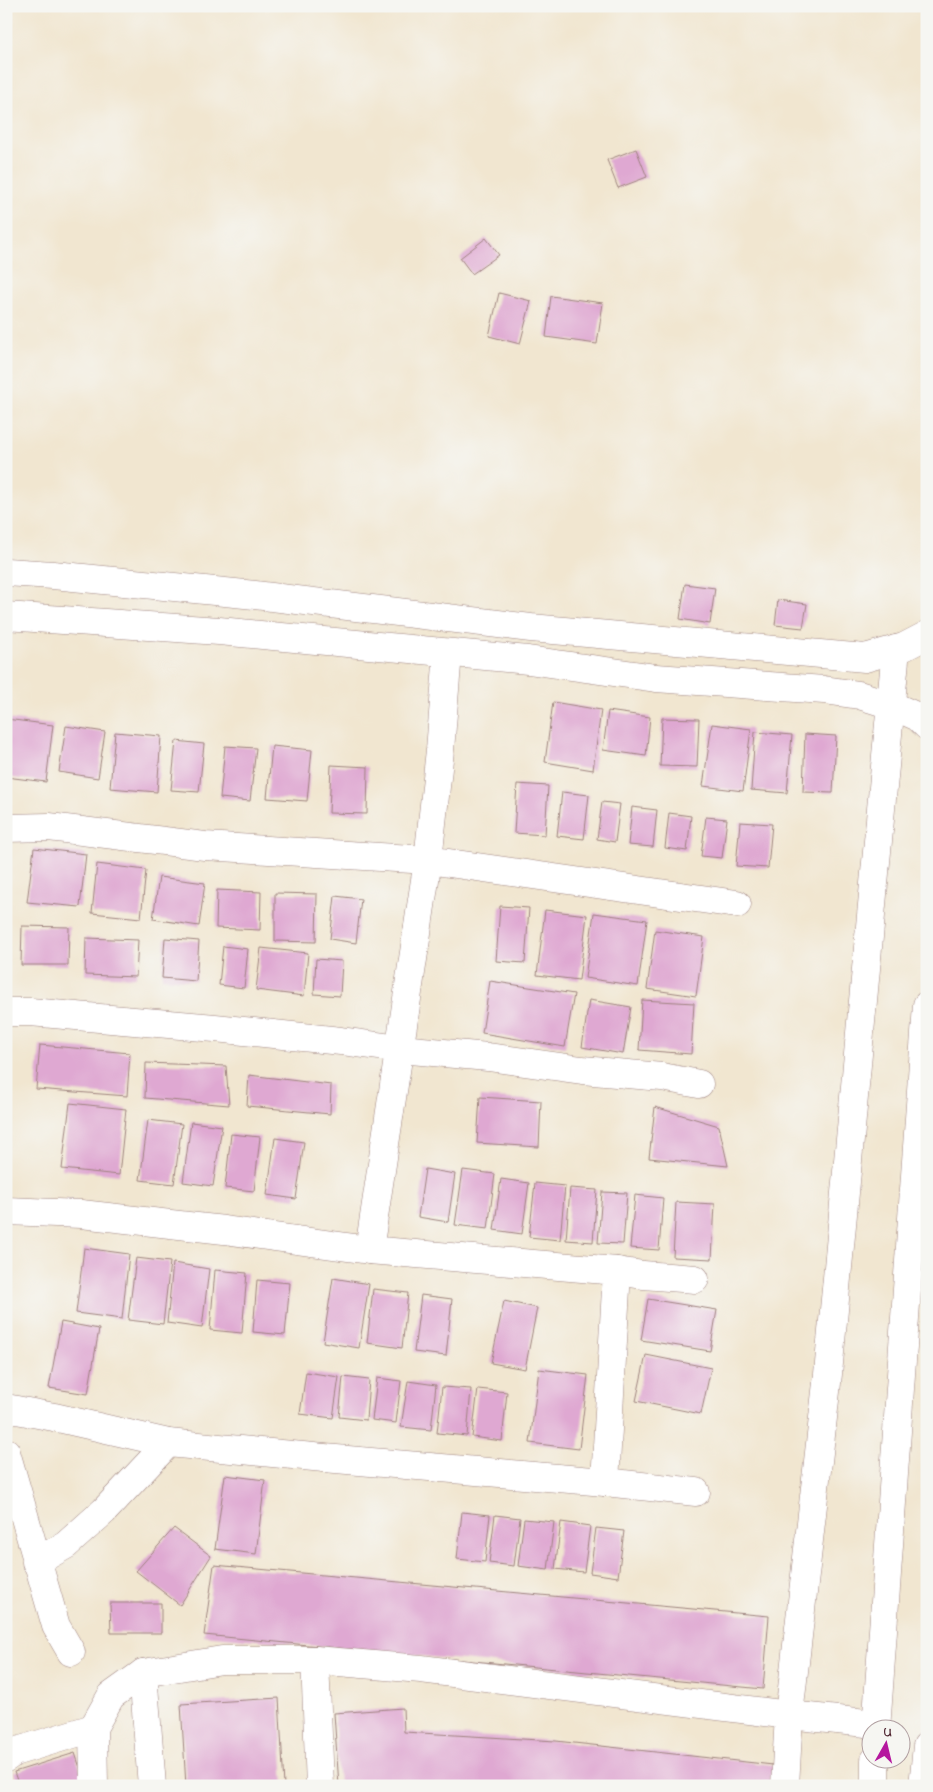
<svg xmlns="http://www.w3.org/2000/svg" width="933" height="1792" font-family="'Indie Flower',sans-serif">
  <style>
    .building { fill: #dfa8d2 }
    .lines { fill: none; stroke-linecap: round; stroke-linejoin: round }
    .minor-casing { stroke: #9e827e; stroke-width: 29 }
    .highway-casing { stroke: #9e827e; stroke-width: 29 }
    .minor { stroke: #fff; stroke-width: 28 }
    .highway { stroke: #fff; stroke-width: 28 }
  </style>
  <rect width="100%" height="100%" fill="#f6f6f2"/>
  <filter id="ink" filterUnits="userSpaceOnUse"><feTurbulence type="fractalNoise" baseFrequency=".02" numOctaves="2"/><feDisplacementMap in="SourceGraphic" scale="10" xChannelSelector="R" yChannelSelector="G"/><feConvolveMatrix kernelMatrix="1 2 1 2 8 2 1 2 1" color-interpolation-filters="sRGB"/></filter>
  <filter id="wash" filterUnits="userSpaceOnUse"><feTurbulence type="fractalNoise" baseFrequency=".0096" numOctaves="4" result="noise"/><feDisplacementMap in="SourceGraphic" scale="20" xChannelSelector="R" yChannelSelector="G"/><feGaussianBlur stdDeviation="1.12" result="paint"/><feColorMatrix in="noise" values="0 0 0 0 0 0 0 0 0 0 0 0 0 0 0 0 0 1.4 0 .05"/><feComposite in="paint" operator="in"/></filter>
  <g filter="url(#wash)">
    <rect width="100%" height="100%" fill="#f1e6d0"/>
    <g id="blocks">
      <g class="building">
        <path d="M636 149 647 177 618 188 607 160Z"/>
        <path d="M486 238 499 255 472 274 460 258Z"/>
        <path d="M499 293 531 301 520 344 489 336Z"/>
        <path d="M551 296 603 303 597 344 546 337Z"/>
        <path d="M685 584 715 588 710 624 680 619Z"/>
        <path d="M778 600 807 604 803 628 775 625Z"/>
        <path d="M553 702 601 710 593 770 545 762Z"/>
        <path d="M608 711 650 717 646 756 603 750Z"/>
        <path d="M662 718 699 719 697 767 660 766Z"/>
        <path d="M6 719 53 725 46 782 6 777Z"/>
        <path d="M712 724 751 729 743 791 703 786Z"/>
        <path d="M66 726 105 732 98 778 59 772Z"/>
        <path d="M115 732 161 736 157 792 110 788Z"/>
        <path d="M755 732 792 735 787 793 751 790Z"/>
        <path d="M805 734 836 736 833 793 803 792Z"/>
        <path d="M176 741 204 744 199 792 171 790Z"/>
        <path d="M225 746 256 748 250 801 220 798Z"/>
        <path d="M272 746 312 750 307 801 267 798Z"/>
        <path d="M331 765 368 767 367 814 329 813Z"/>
        <path d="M517 784 548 786 545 835 514 833Z"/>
        <path d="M562 792 589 795 584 839 557 836Z"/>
        <path d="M602 802 620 804 615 842 597 839Z"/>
        <path d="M632 807 657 810 653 847 628 845Z"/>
        <path d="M669 813 691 816 687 851 665 848Z"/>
        <path d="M706 817 727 819 722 858 701 856Z"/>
        <path d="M740 822 772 824 768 868 736 866Z"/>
        <path d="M34 848 86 854 80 907 27 902Z"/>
        <path d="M97 864 146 870 141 918 92 913Z"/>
        <path d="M159 877 205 883 199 926 153 919Z"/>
        <path d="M217 890 261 892 260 930 216 928Z"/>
        <path d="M275 893 317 894 316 942 275 941Z"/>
        <path d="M335 896 361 899 356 943 330 939Z"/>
        <path d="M500 906 529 908 525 963 496 961Z"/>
        <path d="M545 910 587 915 579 980 537 975Z"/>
        <path d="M594 913 647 920 638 986 585 978Z"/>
        <path d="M22 926 69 927 68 965H21Z"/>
        <path d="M655 930 704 937 696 996 647 989Z"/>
        <path d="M86 938 138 940 136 977 85 975Z"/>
        <path d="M165 938 199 941 196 981 162 978Z"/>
        <path d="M223 946 248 949 244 988 219 985Z"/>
        <path d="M261 948 308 953 304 996 256 990Z"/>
        <path d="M316 959 342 961 340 996 314 994Z"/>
        <path d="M490 981 574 994 565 1047 482 1033Z"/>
        <path d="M589 1000 631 1007 623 1054 582 1047Z"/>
        <path d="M642 1000 694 1003 691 1054 639 1050Z"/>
        <path d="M40 1045 130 1053 127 1096 36 1089Z"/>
        <path d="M146 1063 226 1066 229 1105 145 1098Z"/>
        <path d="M249 1075 331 1085 330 1114 247 1106Z"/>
        <path d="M480 1097 541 1101 539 1147 477 1143Z"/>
        <path d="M70 1103 126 1109 119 1175 62 1169Z"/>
        <path d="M655 1107 719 1126 728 1166 649 1158Z"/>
        <path d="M148 1120 182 1124 174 1184 140 1180Z"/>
        <path d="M191 1122 222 1126 213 1186 183 1182Z"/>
        <path d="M231 1134 260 1137 254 1191 225 1188Z"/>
        <path d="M275 1138 304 1142 296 1199 267 1195Z"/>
        <path d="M425 1169 455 1174 448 1222 418 1217Z"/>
        <path d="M463 1170 495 1174 488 1229 455 1225Z"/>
        <path d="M501 1179 529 1183 522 1234 494 1230Z"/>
        <path d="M535 1183 565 1186 560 1240 529 1237Z"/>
        <path d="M570 1188 597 1190 593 1242 566 1240Z"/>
        <path d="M602 1192 627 1193 623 1244 598 1243Z"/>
        <path d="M635 1195 663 1198 659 1250 630 1248Z"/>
        <path d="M676 1202 715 1204 712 1259 673 1257Z"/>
        <path d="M84 1248 129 1254 122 1319 76 1313Z"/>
        <path d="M136 1258 170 1262 163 1324 128 1320Z"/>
        <path d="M173 1263 209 1269 202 1328 167 1323Z"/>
        <path d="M215 1270 247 1273 242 1333 210 1330Z"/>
        <path d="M333 1278 369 1284 359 1348 323 1342Z"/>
        <path d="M257 1280 290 1283 285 1335 253 1332Z"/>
        <path d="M373 1289 408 1293 402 1348 367 1343Z"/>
        <path d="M421 1295 452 1299 446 1356 414 1352Z"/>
        <path d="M648 1299 717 1310 710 1351 641 1340Z"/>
        <path d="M504 1301 537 1308 525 1369 491 1363Z"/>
        <path d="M61 1322 99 1329 88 1394 49 1388Z"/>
        <path d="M646 1355 711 1368 701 1414 636 1401Z"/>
        <path d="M539 1369 588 1375 579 1449 530 1443Z"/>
        <path d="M306 1372 339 1377 333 1418 300 1414Z"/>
        <path d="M343 1377 369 1380 366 1420 339 1417Z"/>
        <path d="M377 1378 401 1381 396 1423 372 1420Z"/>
        <path d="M408 1381 436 1385 431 1430 401 1427Z"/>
        <path d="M442 1387 471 1389 467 1436 437 1433Z"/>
        <path d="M478 1389 507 1392 502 1441 472 1437Z"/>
        <path d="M225 1475 265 1480 256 1554 215 1549Z"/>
        <path d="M462 1512 490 1515 485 1562 457 1559Z"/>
        <path d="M495 1515 520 1518 514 1566 489 1563Z"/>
        <path d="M524 1519 554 1522 548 1570 518 1566Z"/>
        <path d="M561 1522 590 1526 584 1572 555 1569Z"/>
        <path d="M174 1528 211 1556 180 1605 136 1571Z"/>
        <path d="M596 1528 624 1531 618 1577 590 1573Z"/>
        <path d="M214 1565 769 1616 763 1689 204 1635Z"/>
        <path d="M110 1603H161V1633H111Z"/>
        <path d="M279 1698 284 1786H186L181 1704Z"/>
        <path d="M403 1708 404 1732 556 1741 773 1765 771 1786H339L334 1713Z"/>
        <path d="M75 1753 86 1786H19L14 1772Z"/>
      </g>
    </g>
  </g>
  <g filter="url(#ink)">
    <use href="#blocks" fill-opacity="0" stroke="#9e827e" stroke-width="1"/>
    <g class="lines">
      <g class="minor-casing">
        <g id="minor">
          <path d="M6 572 53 575 255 595 531 628 865 658 904 647 927 635"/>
          <path d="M6 616 219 631 528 660 656 678 824 690 859 695 891 705 918 717 927 726"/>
          <path d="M448 653 440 750 428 860 369 1250 617 1271 605 1482 696 1492"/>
          <path d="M6 828 49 827 205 846 428 860 737 904"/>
          <path d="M6 1012H30L215 1028 341 1041 400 1049 488 1057 582 1070 662 1077 699 1084"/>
          <path d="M6 1211 81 1214 224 1230 369 1250"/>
          <path d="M617 1271 643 1275 695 1279"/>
          <path d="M6 1408 54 1417 168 1443 324 1458 605 1482"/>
          <path d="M6 1452 56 1626 71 1652"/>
          <path d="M36 1562 66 1545 104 1511 168 1443"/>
          <path d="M315 1660 320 1786"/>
          <path d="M143 1673 152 1786"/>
          <path d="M6 1758 14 1752 93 1728"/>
          <path d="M94 1786 93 1728 111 1696 143 1673 222 1660H315L421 1669 789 1715 876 1724"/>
          <path d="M785 1786 789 1715 828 1374 896 649"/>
        </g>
      </g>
      <g class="highway-casing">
        <g id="highway">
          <path d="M876 1730 927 1005"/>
          <path d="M875 1786V1760"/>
          <path d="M923 1786 927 1746"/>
        </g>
      </g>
      <use href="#minor" class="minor"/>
      <use href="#highway" class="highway"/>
    </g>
  </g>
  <rect width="933" height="1792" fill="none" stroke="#f6f6f2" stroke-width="25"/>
  <g transform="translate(886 1744) rotate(8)"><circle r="24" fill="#f6f6f2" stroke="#b1a0a2"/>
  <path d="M0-4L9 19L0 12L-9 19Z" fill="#b5179e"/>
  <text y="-8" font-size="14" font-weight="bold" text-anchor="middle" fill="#4a1f2b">U</text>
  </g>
</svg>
